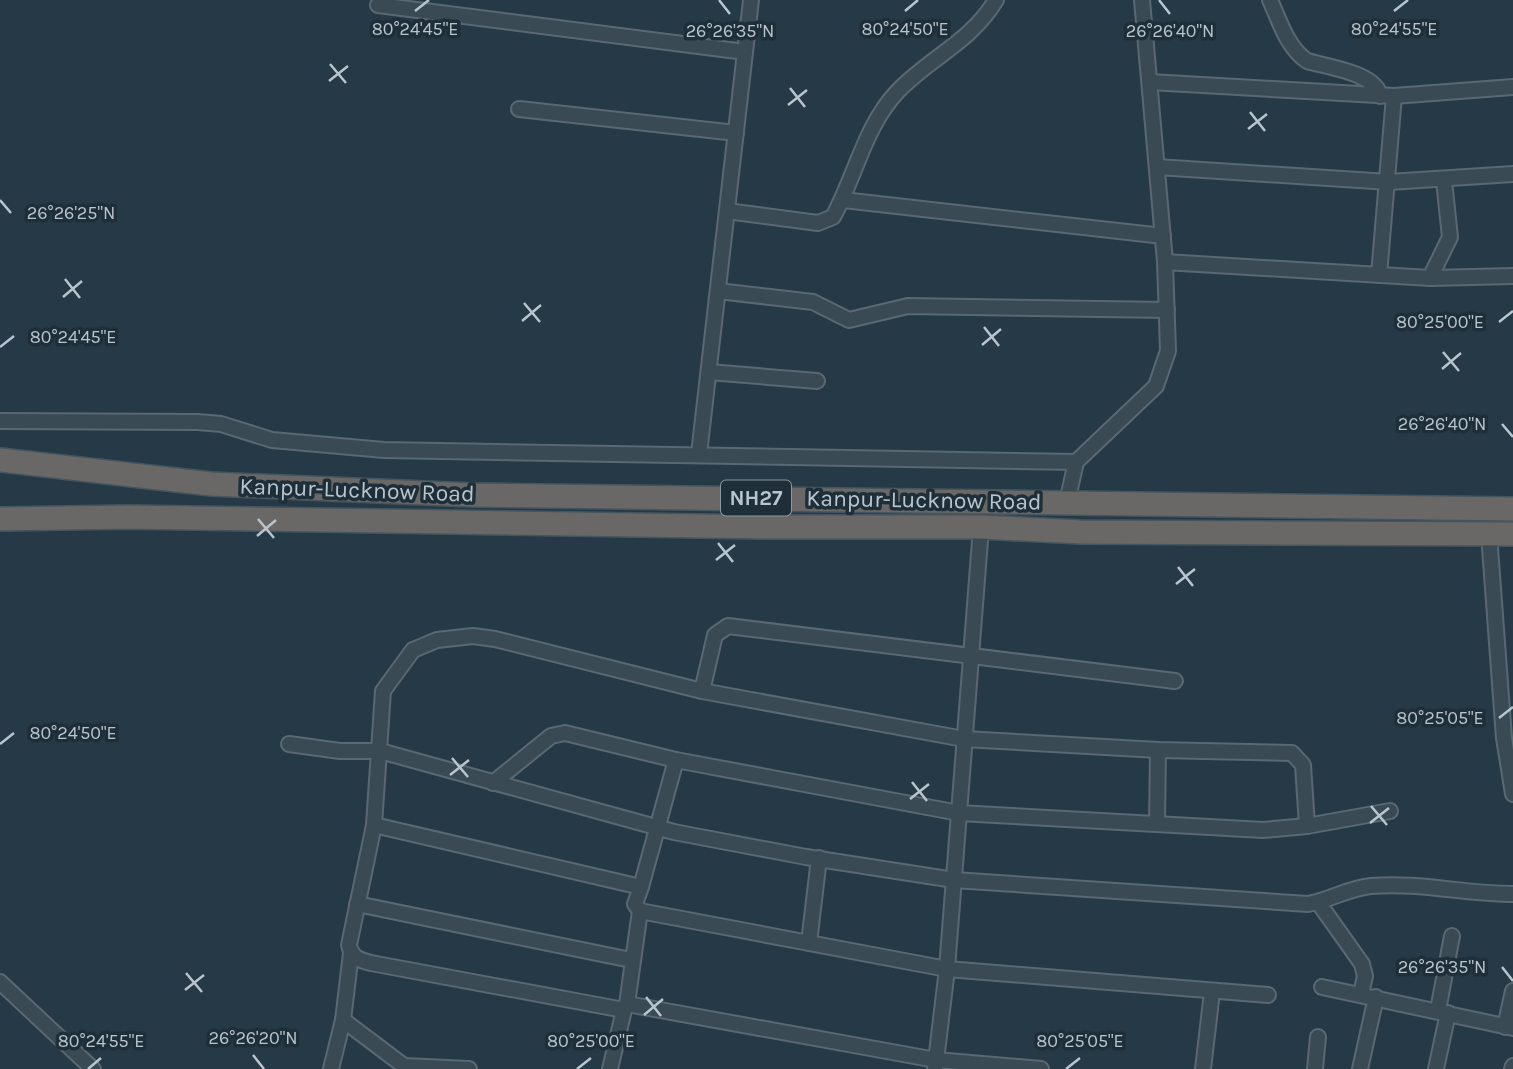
<svg xmlns="http://www.w3.org/2000/svg" width="1513" height="1069" font-family="Karla,sans-serif">
  <style>
    .lines { fill: none; stroke-linecap: round; stroke-linejoin: round }
    .minor-casing { stroke: #596872; stroke-width: 18 }
    .trunk-casing { stroke: #45555f; stroke-width: 26 }
    .minor { stroke: #3a4a55; stroke-width: 14 }
    .trunk { stroke: #6a6866; stroke-width: 23 }
    .ticks { fill: none; stroke: #b8c5ce; stroke-width: 2.5 }
    .labels { text-anchor: middle; dominant-baseline: central; stroke-width: 7; stroke-linejoin: round; paint-order: stroke }
    .shield { fill: #1f2f3a; stroke: #8a98a2; stroke-width: 2 }
    .shield-label { font-size: 21px; font-weight: bold; fill: #b8c5ce }
    .street-label { font-size: 23px; fill: #b8c5ce; stroke: #1f2f3a }
    .ticks-label { font-size: 18px; text-anchor: middle; fill: #b8c5ce; stroke: #1f2f3a; stroke-width: 7; stroke-linejoin: round; paint-order: stroke }
  </style>
  <rect width="100%" height="100%" fill="#253946"/>
  <g class="lines">
    <g class="minor-casing">
      <g id="minor">
        <path d="M1270 0C1280 22 1287 47 1307 61 1328 67 1376 73 1380 96"/>
        <path d="M378 5 745 52"/>
        <path d="M1150 82 1394 96 1513 87"/>
        <path d="M519 109 736 133"/>
        <path d="M1157 167 1389 182 1513 174"/>
        <path d="M843 200 1163 236"/>
        <path d="M727 211 818 223 833 217C855 177 865 126 897 92 929 58 971 42 996 0"/>
        <path d="M1165 262 1430 278 1513 276"/>
        <path d="M1379 275 1394 96"/>
        <path d="M1430 278 1450 237 1444 181"/>
        <path d="M718 291 813 302 849 320 908 306 1167 310"/>
        <path d="M709 372 817 381"/>
        <path d="M0 421 198 422 221 424 272 440 384 450 1076 462"/>
        <path d="M699 454 751 0"/>
        <path d="M1067 502 1076 462 1156 386 1168 351 1165 262 1142 0"/>
        <path d="M1489 534 1504 738 1513 794"/>
        <path d="M702 691 715 635 728 626 1175 681"/>
        <path d="M289 744 340 751H380L674 832 806 857 954 880 1308 904C1330 900 1349 888 1371 886 1419 882 1465 894 1513 894"/>
        <path d="M493 783 551 736 565 733 676 760 959 813 1263 830 1307 826 1390 811"/>
        <path d="M1157 822 1158 750"/>
        <path d="M374 825 641 887 676 760"/>
        <path d="M641 887 635 904 640 911 947 969 1268 995"/>
        <path d="M1318 902 1362 964 1365 976 1361 994"/>
        <path d="M357 904 631 960"/>
        <path d="M640 911 627 1004 936 1060 1041 1069"/>
        <path d="M809 943 819 858"/>
        <path d="M0 982 93 1069"/>
        <path d="M1322 987 1513 1028"/>
        <path d="M627 1004 624 1010 371 963C359 960 352 958 349 945L374 825 383 691 413 650 437 640 473 636 495 639 702 691 964 739 1158 750 1292 753 1303 765 1307 826"/>
        <path d="M1438 1010 1452 936"/>
        <path d="M343 1020 351 953"/>
        <path d="M1505 1027 1513 991"/>
        <path d="M331 1069 343 1020 404 1066 469 1069"/>
        <path d="M610 1069 624 1010"/>
        <path d="M935 1069 947 969 981 527"/>
        <path d="M1203 1069 1212 992"/>
        <path d="M1315 1069 1318 1037"/>
        <path d="M1360 1069 1376 997"/>
        <path d="M1436 1069 1448 1013"/>
        <path d="M1512 1069 1513 1066"/>
      </g>
    </g>
    <g class="trunk-casing">
      <g id="trunk">
        <path d="M0 460 211 484 473 495 1513 509"/>
        <path d="M0 519 128 517 765 527H981L1080 532 1513 534"/>
      </g>
    </g>
    <use href="#minor" class="minor"/>
    <use href="#trunk" class="trunk"/>
  </g>
  <path class="ticks" d="M719 0 730 14M1159 0 1170 14M415 11 429 0M905 11 918 0M1394 11 1408 0M330 64 346 83M329 81 348 66M790 88 805 107M788 105 807 90M1250 112 1265 131M1248 129 1267 114M0 200 11 213M65 279 80 298M63 297 82 281M524 303 540 322M522 321 541 305M1499 322 1513 311M984 327 999 346M982 345 1001 329M0 347 14 336M1443 352 1459 371M1442 369 1461 353M1502 424 1513 437M258 519 274 538M257 536 276 520M718 543 733 562M716 560 735 545M1178 567 1193 586M1176 584 1195 569M1499 718 1513 707M0 744 14 733M452 758 468 777M450 775 469 760M912 782 927 801M910 799 929 784M1371 806 1387 825M1370 823 1389 808M1502 967 1513 981M186 973 202 992M185 990 204 975M646 997 661 1016M644 1015 663 999M253 1055 264 1069M88 1069 101 1058M577 1069 591 1058M1066 1069 1080 1058"/>
  <g class="labels">
    <rect class="shield" x="721" y="480.5" width="70" height="35" rx="5"/>
    <g class="shield-label">
      <text x="756" y="498">NH27</text>
    </g>
    <g class="street-label">
      <text transform="translate(357 490) rotate(2)">Kanpur-Lucknow Road</text>
      <text transform="translate(924 500) rotate(1)">Kanpur-Lucknow Road</text>
    </g>
  </g>
  <g class="ticks-label">
    <text x="415" y="35">80°24'45"E</text>
    <text x="1394" y="35">80°24'55"E</text>
    <text x="905" y="35">80°24'50"E</text>
    <text x="730" y="37">26°26'35"N</text>
    <text x="1170" y="37">26°26'40"N</text>
    <text x="71" y="219">26°26'25"N</text>
    <text x="1440" y="328">80°25'00"E</text>
    <text x="73" y="343">80°24'45"E</text>
    <text x="1442" y="430">26°26'40"N</text>
    <text x="1440" y="724">80°25'05"E</text>
    <text x="73" y="739">80°24'50"E</text>
    <text x="1442" y="973">26°26'35"N</text>
    <text x="253" y="1044">26°26'20"N</text>
    <text x="101" y="1047">80°24'55"E</text>
    <text x="591" y="1047">80°25'00"E</text>
    <text x="1080" y="1047">80°25'05"E</text>
  </g>
</svg>
